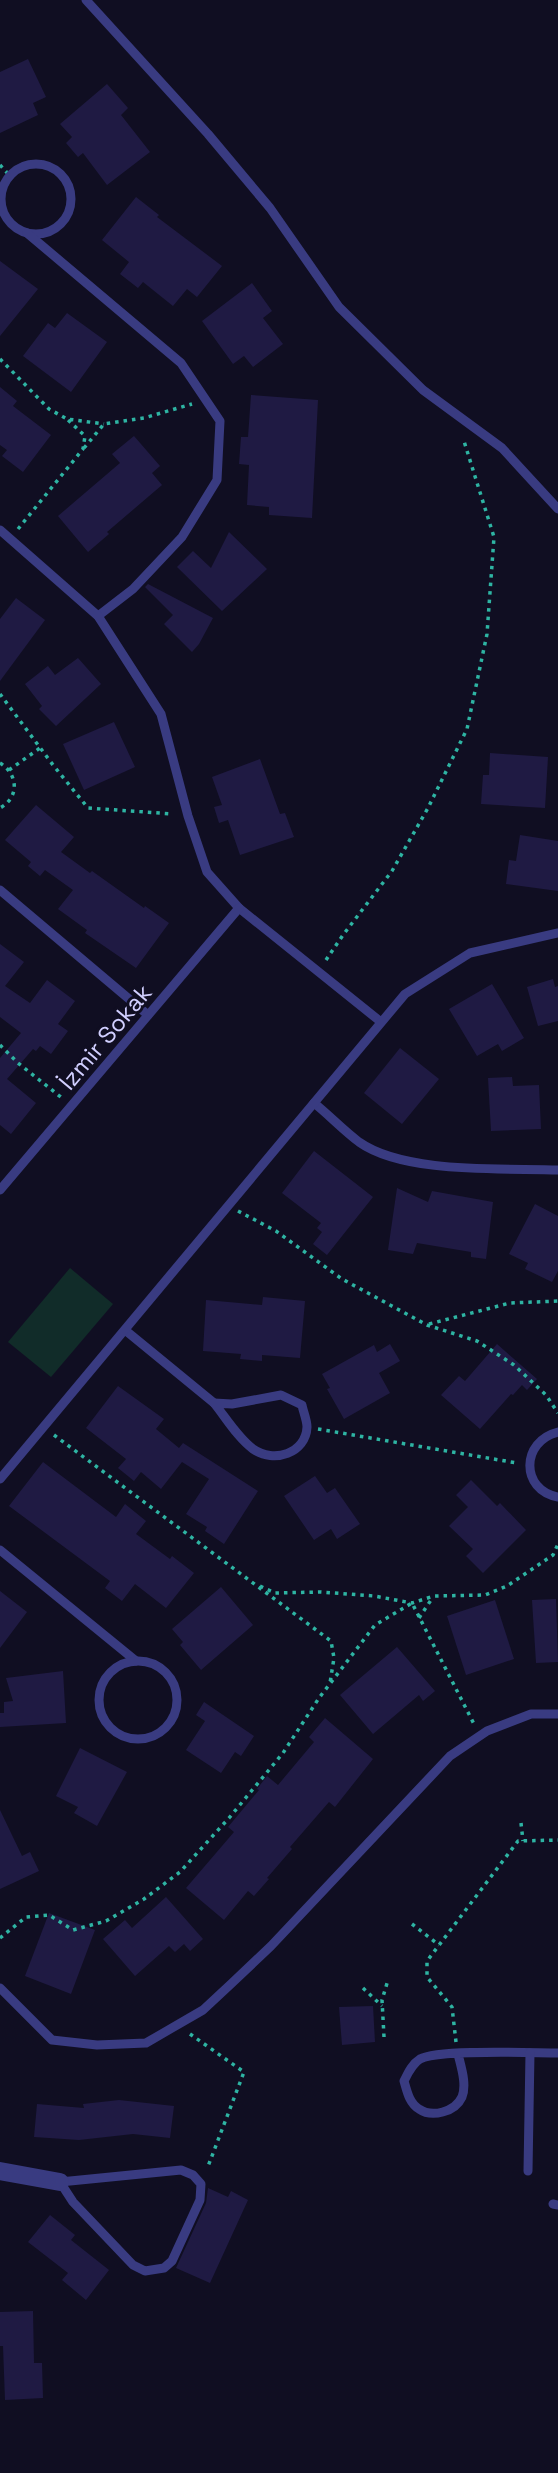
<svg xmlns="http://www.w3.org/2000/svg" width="558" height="2473" font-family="'Space Grotesk',sans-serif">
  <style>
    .green { fill: #112c29 }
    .building { fill: #1f1a43 }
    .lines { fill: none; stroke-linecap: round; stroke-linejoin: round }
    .path { stroke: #2eb4a3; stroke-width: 3.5; stroke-dasharray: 3.5 5; stroke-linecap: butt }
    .lane { stroke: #393b81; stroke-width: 9 }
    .street { stroke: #393b81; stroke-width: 18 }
    .labels { text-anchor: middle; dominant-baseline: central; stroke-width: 6; stroke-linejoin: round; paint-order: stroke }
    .street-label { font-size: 24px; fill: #d1cfff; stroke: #100e22 }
  </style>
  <rect width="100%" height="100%" fill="#100e22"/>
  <path class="green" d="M70 1268 113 1304 51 1377 8 1342Z"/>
  <g class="building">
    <path d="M28 59 46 97 33 103 38 115 0 133V72Z"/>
    <path d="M107 84 128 108 121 115 150 152 107 185 83 153 78 157 66 143 72 137 60 124Z"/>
    <path d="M136 197 159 215 157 217 222 266 197 297 187 289 173 306 143 282 138 288 120 274 129 262 102 240Z"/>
    <path d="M0 261 38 289 0 336Z"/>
    <path d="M252 283 272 311 263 318 283 344 253 367 244 356 233 364 202 321Z"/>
    <path d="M67 313 107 342 71 392 23 356 48 323 55 328Z"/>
    <path d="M0 387 17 401 13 406 51 435 23 472 2 456 7 450 0 445Z"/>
    <path d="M251 395 318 400 312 518 269 515V507L247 505 249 465 239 464 241 437H248Z"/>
    <path d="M134 436 160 466 152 473 162 485 107 532 109 534 88 552 58 516 120 463 112 454Z"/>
    <path d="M229 532 267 569 222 611 177 567 193 551 211 568Z"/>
    <path d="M148 584 213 618 199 644 192 652 164 624 173 615 145 587Z"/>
    <path d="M16 598 45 620 0 681V619Z"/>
    <path d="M78 658 101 684 56 726 39 709 42 706 25 684 48 666 55 675Z"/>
    <path d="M114 722 135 767 84 790 63 744Z"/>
    <path d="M490 753 548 757 545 808 481 804 483 775H489Z"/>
    <path d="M260 759 280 814 285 813 294 837 240 855 228 820 219 823 214 807 222 805 212 777Z"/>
    <path d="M36 805 74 837 61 852 90 873 92 871 144 908 145 906 169 923 136 968 85 933 87 930 58 909 73 890 45 870 40 876 28 866 31 862 5 840Z"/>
    <path d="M520 835 558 841V891L506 884 509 860 516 861Z"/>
    <path d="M0 944 24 962 5 986 30 1003 47 980 75 1001 58 1024 68 1031 51 1054 40 1046 36 1051 33 1049 7 1079 36 1103 11 1134 0 1125V1058L21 1033 0 1017Z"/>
    <path d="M553 979 555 987 558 986V1021L538 1026 527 987Z"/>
    <path d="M492 984 524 1038 502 1051 498 1044 477 1056 449 1009Z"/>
    <path d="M400 1048 439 1079 402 1124 364 1093Z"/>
    <path d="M512 1077 513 1086 539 1085 541 1129 491 1131 488 1078Z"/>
    <path d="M314 1151 373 1197 327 1255 313 1244 322 1232 317 1228 321 1223 282 1193Z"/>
    <path d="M397 1188 428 1202 432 1191 493 1202 486 1259 471 1257V1252L417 1243 413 1254 388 1250Z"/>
    <path d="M535 1204 558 1216V1271L552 1282 525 1269 528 1263 509 1254Z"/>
    <path d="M263 1297 305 1301 300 1358 262 1355V1361L240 1359 241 1354 203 1351 206 1300 262 1305Z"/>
    <path d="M390 1344 400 1361 379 1373 390 1393 344 1419 327 1389 330 1388 322 1374 374 1345 377 1352Z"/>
    <path d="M497 1344 537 1379 527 1390 522 1385 513 1395 511 1394 480 1429 441 1395 459 1376 465 1381Z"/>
    <path d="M118 1386 164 1419 156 1429 179 1448 183 1443 258 1491 224 1544 205 1531 207 1527 186 1514 209 1479 182 1462 161 1489 141 1472 134 1481 118 1468 126 1459 86 1428Z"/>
    <path d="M43 1462 116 1517 125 1504 146 1521 136 1534 170 1559 172 1556 194 1573 166 1608 135 1584 122 1601 105 1588 110 1581 9 1506Z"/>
    <path d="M315 1476 327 1493 335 1488 360 1524 337 1539 331 1529 314 1540 284 1496Z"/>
    <path d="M471 1480 497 1506 500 1503 526 1530 483 1573 466 1556 473 1549 449 1526 468 1507 456 1495Z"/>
    <path d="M221 1587 253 1625 201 1670 180 1645 183 1642 172 1629Z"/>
    <path d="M0 1591 27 1612 0 1648Z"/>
    <path d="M556 1599 558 1662 536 1663 532 1600Z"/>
    <path d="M495 1600 514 1659 466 1675 447 1616Z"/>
    <path d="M397 1647 435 1691 423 1701 419 1695 373 1734 340 1695Z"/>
    <path d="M63 1671 66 1723 0 1727V1713H4V1702L13 1701 6 1678Z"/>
    <path d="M204 1702 254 1736 241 1756 235 1752 221 1773 186 1750 205 1721 196 1715Z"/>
    <path d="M325 1718 373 1759 335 1807 329 1802 290 1847 292 1849 267 1878 269 1879 254 1896 248 1891 224 1920 186 1888 234 1832 228 1827 259 1790 257 1789 267 1776 278 1785 314 1742 309 1737Z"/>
    <path d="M80 1748 127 1772 97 1826 74 1813 78 1807 56 1796Z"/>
    <path d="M0 1810 22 1856 30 1852 39 1871 0 1889Z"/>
    <path d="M166 1897 203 1939 190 1951 184 1944 175 1952 169 1946 135 1976 103 1939 125 1920 132 1928Z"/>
    <path d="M49 1913 95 1930 71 1994 25 1976Z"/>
    <path d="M373 2006 375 2042 342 2045 339 2007Z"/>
    <path d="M119 2100 174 2106 170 2138 133 2134 79 2140 34 2137 37 2104 84 2108 83 2104Z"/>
    <path d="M208 2188 228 2197 231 2191 248 2200 210 2283 176 2268 206 2203Z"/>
    <path d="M50 2215 75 2235 71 2240 109 2270 86 2300 62 2280 68 2273 28 2242Z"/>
    <path d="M33 2311 34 2363H42L43 2398 5 2400 3 2346H0V2312Z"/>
  </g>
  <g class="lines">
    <g class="path">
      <path d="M0 165 10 176"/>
      <path d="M0 359 49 409 67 419 104 424"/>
      <path d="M84 448 104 424 144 418 192 404"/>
      <path d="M18 529 83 449 85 436 67 419"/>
      <path d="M0 694 53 765 88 808 173 814"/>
      <path d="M0 763C18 774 20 797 0 808"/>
      <path d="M9 770 40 748"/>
      <path d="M326 960 343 935 392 871 428 808 467 729 487 634 494 537 463 438"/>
      <path d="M0 1045 18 1063 62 1098"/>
      <path d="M238 1211 276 1231 342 1279 427 1325 477 1341 514 1365 546 1395 558 1413"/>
      <path d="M429 1324 510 1303 558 1301"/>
      <path d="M318 1429 517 1463"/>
      <path d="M54 1435 331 1641 334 1658 330 1683"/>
      <path d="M260 1586 275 1593 321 1592 374 1596 412 1603 434 1596 485 1595 507 1586 553 1555 558 1544"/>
      <path d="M419 1618 433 1597"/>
      <path d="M521 1823 523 1841"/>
      <path d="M412 1924 439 1945"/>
      <path d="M0 1938 26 1917 49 1915 73 1930 106 1921 144 1899 180 1872 229 1818 283 1753 319 1698 375 1625 412 1603 474 1724"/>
      <path d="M363 1988 382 2006"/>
      <path d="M190 2034 244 2072 207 2169"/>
      <path d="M384 2037 382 2000 388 1980"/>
      <path d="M456 2042 452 2007 427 1977V1961L518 1841 558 1840"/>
    </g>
    <g class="lane">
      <path d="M86 0 208 134 270 208 339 307 423 390 502 448 558 509"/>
      <circle cx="36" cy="199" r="35"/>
      <path d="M27 233 181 363 220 421 217 480 182 537 133 589 98 616"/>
      <path d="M0 530 98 616 161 714 188 816 207 872 239 908 381 1022"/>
      <path d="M0 890 148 1015"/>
      <path d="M314 1103C329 1115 343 1130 359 1142 404 1174 502 1168 558 1170"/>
      <path d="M0 1190 239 908"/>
      <path d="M125 1330 214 1403"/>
      <path d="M281 1395 302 1405C303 1411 307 1420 307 1427 306 1453 274 1464 253 1449 238 1438 226 1418 214 1403L232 1404Z"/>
      <path d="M558 1432C521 1441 520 1490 558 1497"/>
      <path d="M0 1479 405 994 470 953 558 933"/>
      <path d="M0 1550 136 1661"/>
      <circle cx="138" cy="1700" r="39"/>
      <path d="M0 1988 52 2040 97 2045 146 2043 203 2010 232 1983 271 1946 450 1756 487 1731 531 1714H558"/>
      <path d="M458 2054C461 2067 467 2084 462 2097 455 2112 432 2118 419 2109 409 2103 407 2091 404 2081 408 2073 412 2064 420 2059 438 2049 532 2053 558 2053"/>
      <path d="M181 2170 193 2175 201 2184 200 2200 172 2261 164 2268 145 2271 133 2265 73 2202 60 2182Z"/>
      <path d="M528 2171 530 2053"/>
      <path d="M553 2204 558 2205"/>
    </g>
    <path class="street" d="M0 2171 60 2182"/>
  </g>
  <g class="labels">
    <g class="street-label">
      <text transform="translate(105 1037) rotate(-50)">İzmir Sokak</text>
    </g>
  </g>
</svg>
